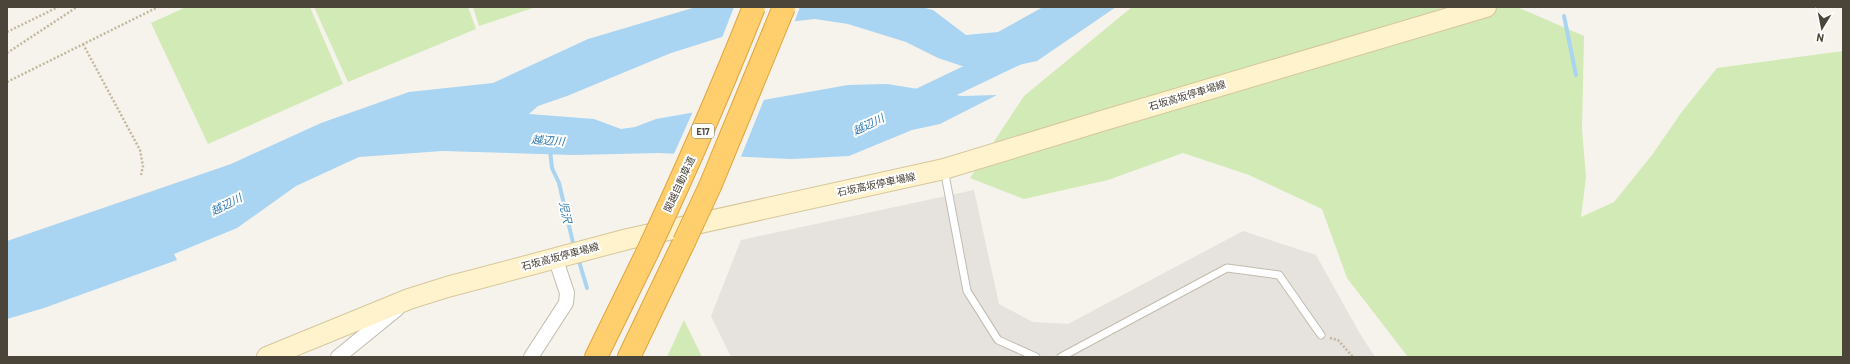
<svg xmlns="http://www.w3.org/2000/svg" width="1850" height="364" font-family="Barlow,'Noto Sans JP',sans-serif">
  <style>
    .industrial { fill: #e6e2dd }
    .green { fill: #d2eab5 }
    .water { fill: #a9d4f2 }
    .pier { fill: #f6f3ec }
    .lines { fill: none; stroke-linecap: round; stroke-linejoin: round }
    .stream { stroke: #a9d4f2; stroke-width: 4 }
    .river { stroke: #a9d4f2; stroke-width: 23 }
    .lane-casing { stroke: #c2bbae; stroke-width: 9 }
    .street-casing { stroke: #c2bbae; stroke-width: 16 }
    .secondary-casing { stroke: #d6c79b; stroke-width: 22 }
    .highway-casing { stroke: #e0a43c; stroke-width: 24 }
    .path { stroke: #c4b79f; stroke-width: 2.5; stroke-dasharray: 2 2; stroke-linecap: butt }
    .lane { stroke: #fff; stroke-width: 7 }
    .street { stroke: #fff; stroke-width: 14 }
    .secondary { stroke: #fff3cd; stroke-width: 20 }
    .highway { stroke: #ffcf6e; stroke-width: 22 }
    .highway-bridge-casing { stroke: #e0a43c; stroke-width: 24; stroke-linecap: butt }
    .highway-bridge { stroke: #ffcf6e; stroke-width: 22 }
    .labels { text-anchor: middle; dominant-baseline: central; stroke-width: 4; stroke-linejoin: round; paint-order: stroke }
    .shield { fill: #fff; stroke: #817c74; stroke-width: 1 }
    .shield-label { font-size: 9px; font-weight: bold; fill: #4b4439 }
    .street-label { font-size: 10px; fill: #4b4439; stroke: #fff }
    .water-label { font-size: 11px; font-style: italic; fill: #2e7ab2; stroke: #fff }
  </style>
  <rect width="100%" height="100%" fill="#f6f3ec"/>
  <path class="industrial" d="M974 190 999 304 1033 322 1068 324 1243 231 1316 255 1359 332 1375 357H731L711 316 741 240Z"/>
  <g class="green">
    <path d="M186 7H310L343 84 208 144 151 23Z"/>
    <path d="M314 7H468L476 29 348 82Z"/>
    <path d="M473 7H536L479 26Z"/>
    <path d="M1132 7H1517L1584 36 1582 129 1586 177 1581 217 1614 202 1652 155 1681 113 1717 68 1843 51V357H1408L1347 278 1322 209 1249 175 1183 153 1108 180 1024 199 970 178 1024 96Z"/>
    <path d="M684 320 702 357H667Z"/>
  </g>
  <path class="water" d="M696 7H921L933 10 966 35 998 32 1043 7H1116L1037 61 1014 66H962L938 58 906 42 848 24 815 19 760 25 671 53 567 96 538 106 529 114 594 119 621 129 635 127 656 119 848 85 887 84 962 96 997 95 940 124 912 130 849 156 792 159 659 153 573 155 442 151 359 157 296 186 237 228 174 254 177 260 44 308 7 319V241L231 164 321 123 409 92 493 83 588 39Z"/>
  <g class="pier">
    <path d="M734 7H800L794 23 760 27 722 38Z"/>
    <path d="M765 97 740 159 673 156 694 109Z"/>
  </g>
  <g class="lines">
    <g class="stream">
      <path d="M1564 16 1576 75"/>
      <path d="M550 150 552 168 559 183 574 247"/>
      <path d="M578 258 587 288"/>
    </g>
    <path class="river" d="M909 105 1020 52"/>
    <g class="lane-casing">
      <g id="lane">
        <path d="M944 169 967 291 998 340 1036 357"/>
        <path d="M1061 357 1227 268 1279 275 1321 335"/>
      </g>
    </g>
    <g class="street-casing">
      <g id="street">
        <path d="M338 357 397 309"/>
        <path d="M531 357 566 303 567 293 555 257"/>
      </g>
    </g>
    <g class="secondary-casing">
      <path id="secondary" d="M267 357 409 299 447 287 628 239 944 169 1105 120 1486 7"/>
    </g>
    <g class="highway-casing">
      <g id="highway">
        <path d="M596 357 647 253"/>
        <path d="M629 357 684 242"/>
      </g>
    </g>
    <g class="path">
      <path d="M7 32 58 7"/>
      <path d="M83 44 140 150 143 166 141 175"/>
      <path d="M7 53 77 7"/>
      <path d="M7 82 158 7"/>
      <path d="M1330 338 1338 340 1353 357"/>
    </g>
    <use href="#lane" class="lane"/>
    <use href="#street" class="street"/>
    <use href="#secondary" class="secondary"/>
    <use href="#highway" class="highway"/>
    <g class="highway-bridge-casing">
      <g id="highway-bridge">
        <path d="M684 242 711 184 784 7"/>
        <path d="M647 253C685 172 721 90 754 7"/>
      </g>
    </g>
    <use href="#highway-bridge" class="highway-bridge"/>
  </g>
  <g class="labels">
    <rect class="shield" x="692" y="124" width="22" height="14" rx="3"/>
    <g class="shield-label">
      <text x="703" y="131">E17</text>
    </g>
    <g class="street-label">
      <text transform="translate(1187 95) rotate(-17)">石坂高坂停車場線</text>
      <text transform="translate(679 184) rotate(-65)">関越自動車道</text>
      <text transform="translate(876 184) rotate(-12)">石坂高坂停車場線</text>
      <text transform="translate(560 256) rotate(-15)">石坂高坂停車場線</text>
    </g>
    <g class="water-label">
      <text transform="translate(868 124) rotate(-26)">越辺川</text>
      <text transform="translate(548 140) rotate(4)">越辺川</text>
      <text transform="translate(226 204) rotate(-27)">越辺川</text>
      <text transform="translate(566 212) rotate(77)">児沢</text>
    </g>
  </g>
  <rect width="1850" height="364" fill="none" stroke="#4b4439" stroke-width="16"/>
  <g transform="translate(1822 28) rotate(190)" stroke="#ffffff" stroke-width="3" paint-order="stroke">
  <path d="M0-3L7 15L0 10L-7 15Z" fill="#4b4439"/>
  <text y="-6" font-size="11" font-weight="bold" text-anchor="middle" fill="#4b4439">N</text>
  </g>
</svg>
